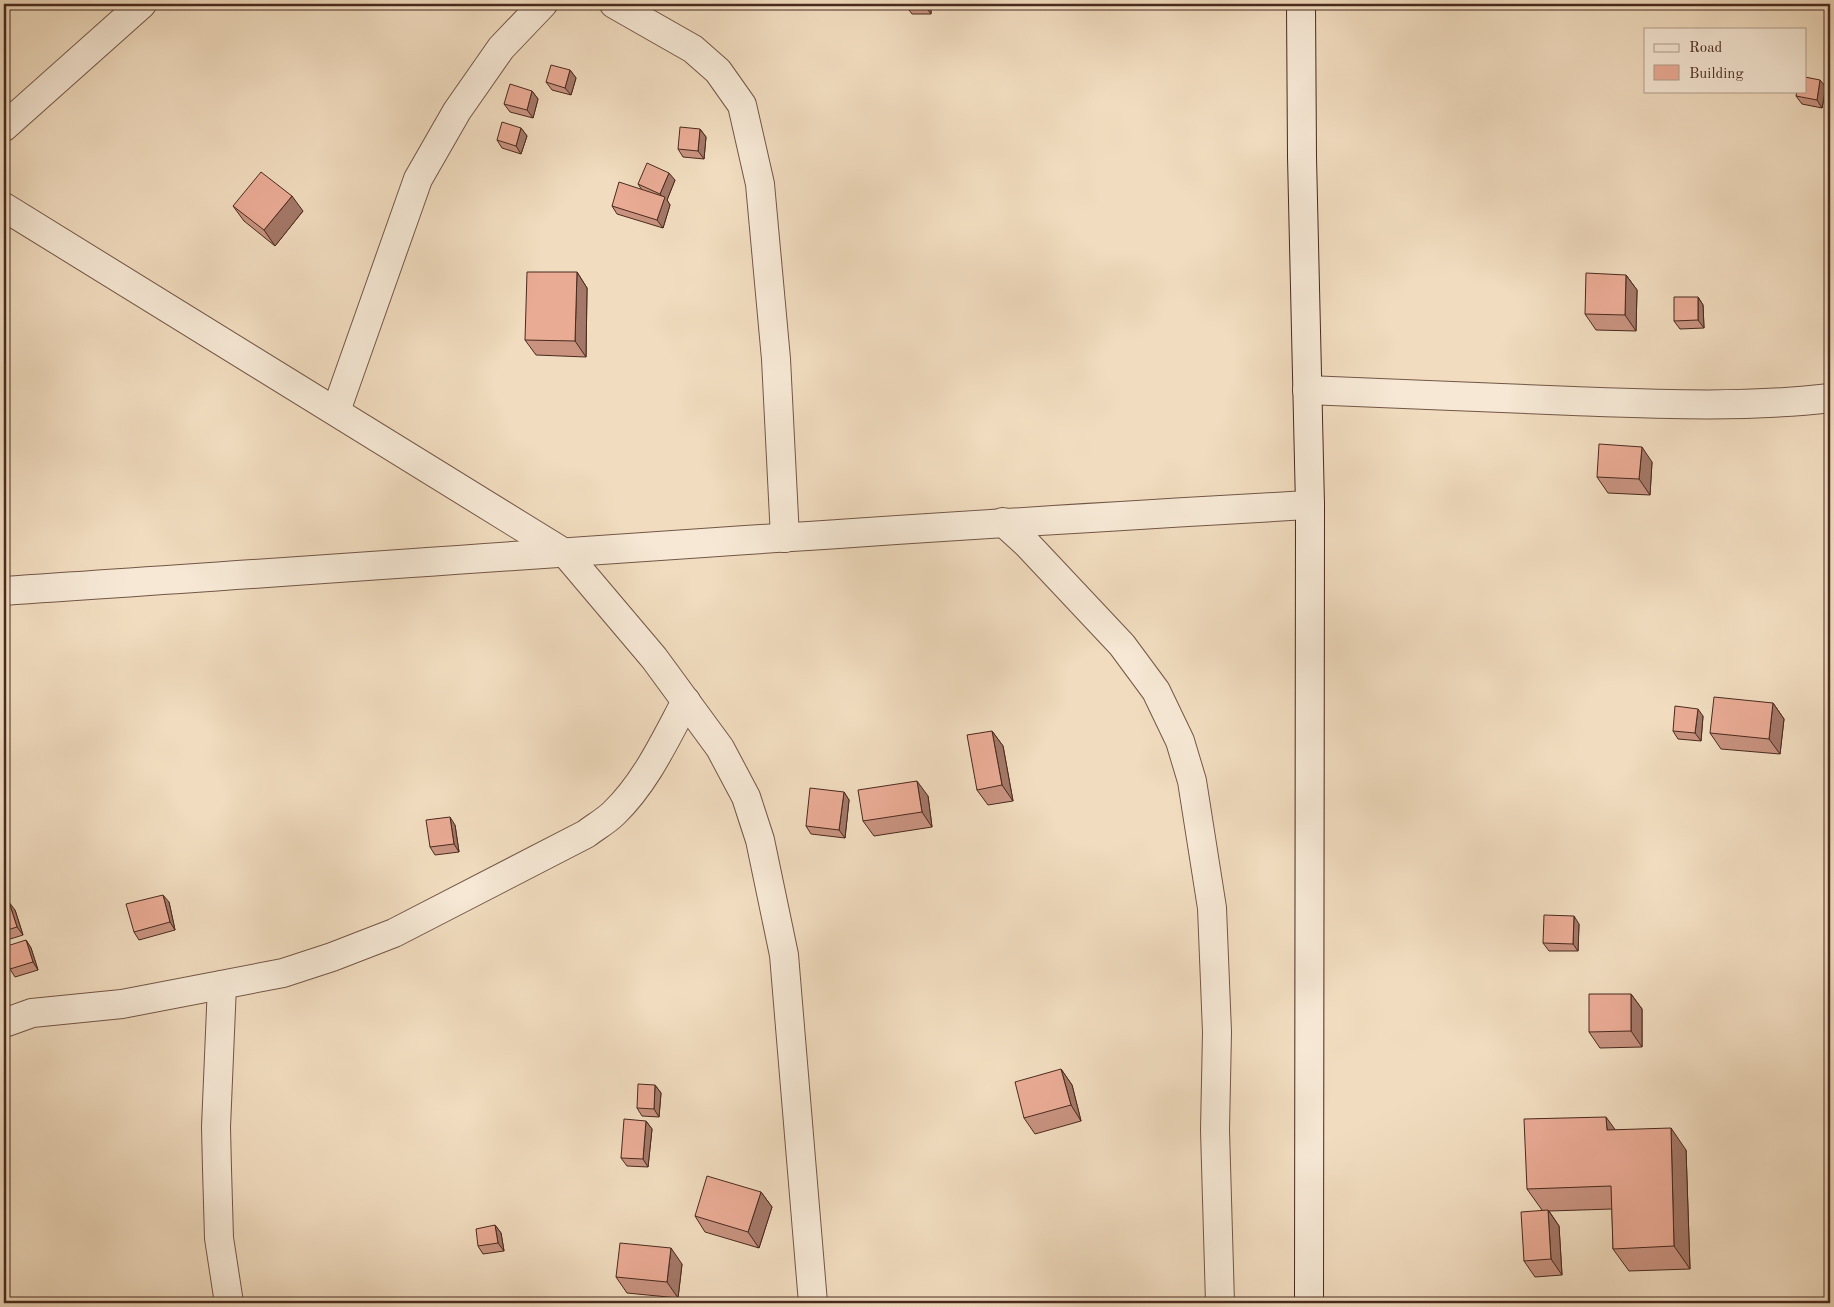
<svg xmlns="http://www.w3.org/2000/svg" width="1834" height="1307" font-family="'Old Standard TT',serif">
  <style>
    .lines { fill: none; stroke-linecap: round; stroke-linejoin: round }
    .minor-casing { stroke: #735646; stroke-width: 30 }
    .secondary-casing { stroke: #492a1e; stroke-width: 30 }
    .minor { stroke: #f6e8d5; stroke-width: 28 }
    .secondary { stroke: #f6e8d5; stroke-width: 28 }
    .wall { fill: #c99380; stroke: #492a1e }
    .shaded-wall { fill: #a47868; stroke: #492a1e }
    .building { fill: #eaab95; stroke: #492a1e }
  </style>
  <rect width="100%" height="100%" fill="#f1dcbf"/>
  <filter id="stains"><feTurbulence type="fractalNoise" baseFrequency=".004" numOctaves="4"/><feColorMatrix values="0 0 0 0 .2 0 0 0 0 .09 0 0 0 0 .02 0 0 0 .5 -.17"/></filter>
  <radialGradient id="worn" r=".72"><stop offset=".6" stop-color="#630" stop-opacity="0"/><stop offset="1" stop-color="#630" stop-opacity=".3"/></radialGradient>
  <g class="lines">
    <g class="minor-casing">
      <g id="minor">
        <path d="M614 4 693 49 718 71 742 105 760 184 776 359 785 538"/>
        <path d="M4 127 142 4"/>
        <path d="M4 207 566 554 654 658 720 748 746 797 760 840 784 955 813 1303"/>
        <path d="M1307 390C1396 394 1484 397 1573 401 1657 404 1747 408 1830 398"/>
        <path d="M336 411 418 179 457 111 501 48 543 4"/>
        <path d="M1003 522 1027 544 1122 645 1156 691 1180 741 1192 781 1212 908 1217 1032 1215 1130 1220 1303"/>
        <path d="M4 591C439 562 874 529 1310 505"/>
        <path d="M222 985 216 1127 217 1169 219 1238 229 1303"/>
        <path d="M4 1023 32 1013 122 1004 283 973 332 957 394 933 586 834C595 827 606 821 614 813 646 782 665 740 686 701"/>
      </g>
    </g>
    <g class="secondary-casing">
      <path id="secondary" d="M1301 4 1302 157 1310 505 1309 1303"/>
    </g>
    <use href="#minor" class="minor"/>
    <use href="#secondary" class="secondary"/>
  </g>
  <g class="wall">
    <path d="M906 4H931V14H912L906 6Z"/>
    <path d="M570 70 576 78 571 95 552 90 546 82Z"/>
    <path d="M1826 87 1822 108 1802 104 1796 96Z"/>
    <path d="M532 91 538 99 533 118 510 112 504 104Z"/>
    <path d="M521 128 527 136 521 154 502 148 497 140Z"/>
    <path d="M700 129 706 137 704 159 683 157 678 149Z"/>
    <path d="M675 180 667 200 670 205 663 228 617 214 612 206 642 190 638 184Z"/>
    <path d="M233 206 303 211 275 246 244 221Z"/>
    <path d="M577 272 587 288 586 357 536 355 525 340Z"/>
    <path d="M1626 275 1637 290 1636 331 1596 330 1585 314Z"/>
    <path d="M1698 297 1703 305 1704 328 1680 329 1674 321Z"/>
    <path d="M1652 462 1650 495 1608 493 1597 477Z"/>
    <path d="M1773 703 1784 719 1780 754 1721 749 1710 733Z"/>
    <path d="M1703 716 1701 741 1678 739 1673 731Z"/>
    <path d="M992 731 1003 746 1013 801 988 805 977 790Z"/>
    <path d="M844 792 849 800 845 838 811 834 806 826Z"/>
    <path d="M928 796 932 827 874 836 863 821Z"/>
    <path d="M455 825 459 852 435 855 430 847Z"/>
    <path d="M169 902 175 930 139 940 134 932Z"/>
    <path d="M4 904 15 910 23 935 4 941Z"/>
    <path d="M1579 924 1578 951H1549L1543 943Z"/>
    <path d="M26 940 31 948 38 970 15 977 10 969Z"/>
    <path d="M1631 994 1642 1009V1047L1600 1048 1589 1032Z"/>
    <path d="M1061 1069 1072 1085 1081 1121 1035 1134 1024 1118Z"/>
    <path d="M655 1085 661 1093 659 1117 642 1116 637 1108Z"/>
    <path d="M646 1121 652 1129 648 1167 627 1166 621 1158Z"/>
    <path d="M1616 1130 1686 1150 1690 1269 1629 1271 1613 1249 1612 1209 1549 1211 1559 1226 1562 1275 1535 1277 1524 1261 1542 1210 1527 1189Z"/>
    <path d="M761 1192 772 1207 759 1248 705 1232 695 1216Z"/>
    <path d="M495 1225 501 1233 504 1251 483 1254 478 1246Z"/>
    <path d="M682 1264 678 1298 627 1293 616 1277Z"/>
  </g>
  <g class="shaded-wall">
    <path d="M925 4H931V14L925 6Z"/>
    <path d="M570 70 576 78 571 95 565 88Z"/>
    <path d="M1820 80 1826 87 1822 108 1817 100Z"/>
    <path d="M532 91 538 99 533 118 527 110Z"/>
    <path d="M521 128 527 136 521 154 516 146Z"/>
    <path d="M700 129 706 137 704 159 698 151Z"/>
    <path d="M669 173 675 180 667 200 670 205 663 228 657 220 664 199 660 194Z"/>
    <path d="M292 196 303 211 275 246 264 230Z"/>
    <path d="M577 272 587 288 586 357 575 341Z"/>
    <path d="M1626 275 1637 290 1636 331 1625 315Z"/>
    <path d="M1698 297 1703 305 1704 328 1698 320Z"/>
    <path d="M1642 447 1652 462 1650 495 1639 479Z"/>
    <path d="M1773 703 1784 719 1780 754 1769 739Z"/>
    <path d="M1698 709 1703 716 1701 741 1695 733Z"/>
    <path d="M992 731 1003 746 1013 801 1002 785Z"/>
    <path d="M917 781 928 796 932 827 922 812Z"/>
    <path d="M844 792 849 800 845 838 839 830Z"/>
    <path d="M450 817 455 825 459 852 454 844Z"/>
    <path d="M163 895 169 902 175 930 170 922Z"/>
    <path d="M9 902 15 910 23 935 17 927Z"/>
    <path d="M1574 916 1579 924 1578 951 1573 944Z"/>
    <path d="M26 940 31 948 38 970 33 962Z"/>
    <path d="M1631 994 1642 1009V1047L1631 1031Z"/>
    <path d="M1061 1069 1072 1085 1081 1121 1071 1105Z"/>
    <path d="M655 1085 661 1093 659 1117 654 1109Z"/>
    <path d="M1606 1117 1622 1139 1607 1130Z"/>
    <path d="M646 1121 652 1129 648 1167 643 1159Z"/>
    <path d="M1671 1128 1686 1150 1690 1269 1674 1246Z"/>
    <path d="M761 1192 772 1207 759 1248 748 1232Z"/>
    <path d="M1548 1210 1559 1226 1562 1275 1551 1259Z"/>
    <path d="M495 1225 501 1233 504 1251 498 1243Z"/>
    <path d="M671 1248 682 1264 678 1298 667 1282Z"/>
  </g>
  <g class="building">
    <rect x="906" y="4" width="19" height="2"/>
    <path d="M551 65 570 70 565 88 546 82Z"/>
    <path d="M1805 77 1820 80 1817 100 1796 96 1797 91H1805Z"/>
    <path d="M510 84 532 91 527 110 504 104Z"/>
    <path d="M502 122 521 128 516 146 497 140Z"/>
    <path d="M680 127 700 129 698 151 678 149Z"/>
    <path d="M647 163 669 173 660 194 638 184Z"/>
    <path d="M261 172 292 196 264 230 233 206Z"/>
    <path d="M619 182 665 197 657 220 612 206Z"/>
    <path d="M527 272H577L575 341 525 340Z"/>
    <path d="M1586 273 1626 275 1625 315 1585 314Z"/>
    <path d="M1674 297H1698V320L1674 321Z"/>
    <path d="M1599 444 1642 447 1639 479 1597 477Z"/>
    <path d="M1714 697 1773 703 1769 739 1710 733Z"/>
    <path d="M1675 706 1698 709 1695 733 1673 731Z"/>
    <path d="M992 731 1002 785 977 790 967 735Z"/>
    <path d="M917 781 922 812 863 821 858 790Z"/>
    <path d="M810 788 844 792 839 830 806 826Z"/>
    <path d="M450 817 454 844 430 847 426 820Z"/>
    <path d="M163 895 170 922 134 932 126 904Z"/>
    <path d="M9 902 17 927 4 931V904Z"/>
    <path d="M1544 915 1574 916 1573 944 1543 943Z"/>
    <path d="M26 940 33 962 10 969 4 949V947Z"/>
    <path d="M1589 994H1631V1031L1589 1032Z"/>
    <path d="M1061 1069 1071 1105 1024 1118 1015 1082Z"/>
    <path d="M638 1084 655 1085 654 1109 637 1108Z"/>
    <path d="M1606 1117 1607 1130 1671 1128 1674 1246 1613 1249 1611 1186 1527 1189 1524 1119Z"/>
    <path d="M624 1119 646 1121 643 1159 621 1158Z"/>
    <path d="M707 1176 761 1192 748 1232 695 1216Z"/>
    <path d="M1548 1210 1551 1259 1524 1261 1521 1212Z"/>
    <path d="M495 1225 498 1243 478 1246 476 1229Z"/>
    <path d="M620 1243 671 1248 667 1282 616 1277Z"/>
  </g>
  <rect width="1834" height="1307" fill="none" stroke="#f1dcbf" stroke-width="20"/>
  <rect x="5" y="5" width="1824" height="1297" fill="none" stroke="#492a1e" stroke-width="2.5"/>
  <rect x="10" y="10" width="1814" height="1287" fill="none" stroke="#492a1e"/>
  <rect x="1644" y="28" width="162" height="65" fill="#f6e8d5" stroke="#b19c8c"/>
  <rect x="1654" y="44" width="25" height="8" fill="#f6e8d5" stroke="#b19c8c"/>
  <text x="1689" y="52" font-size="15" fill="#492a1e">Road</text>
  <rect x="1654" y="65" width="25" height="15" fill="#eaab95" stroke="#b19c8c"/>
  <text x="1689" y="78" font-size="15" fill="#492a1e">Building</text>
  <rect width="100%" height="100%" filter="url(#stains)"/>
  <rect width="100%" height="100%" fill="url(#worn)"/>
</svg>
